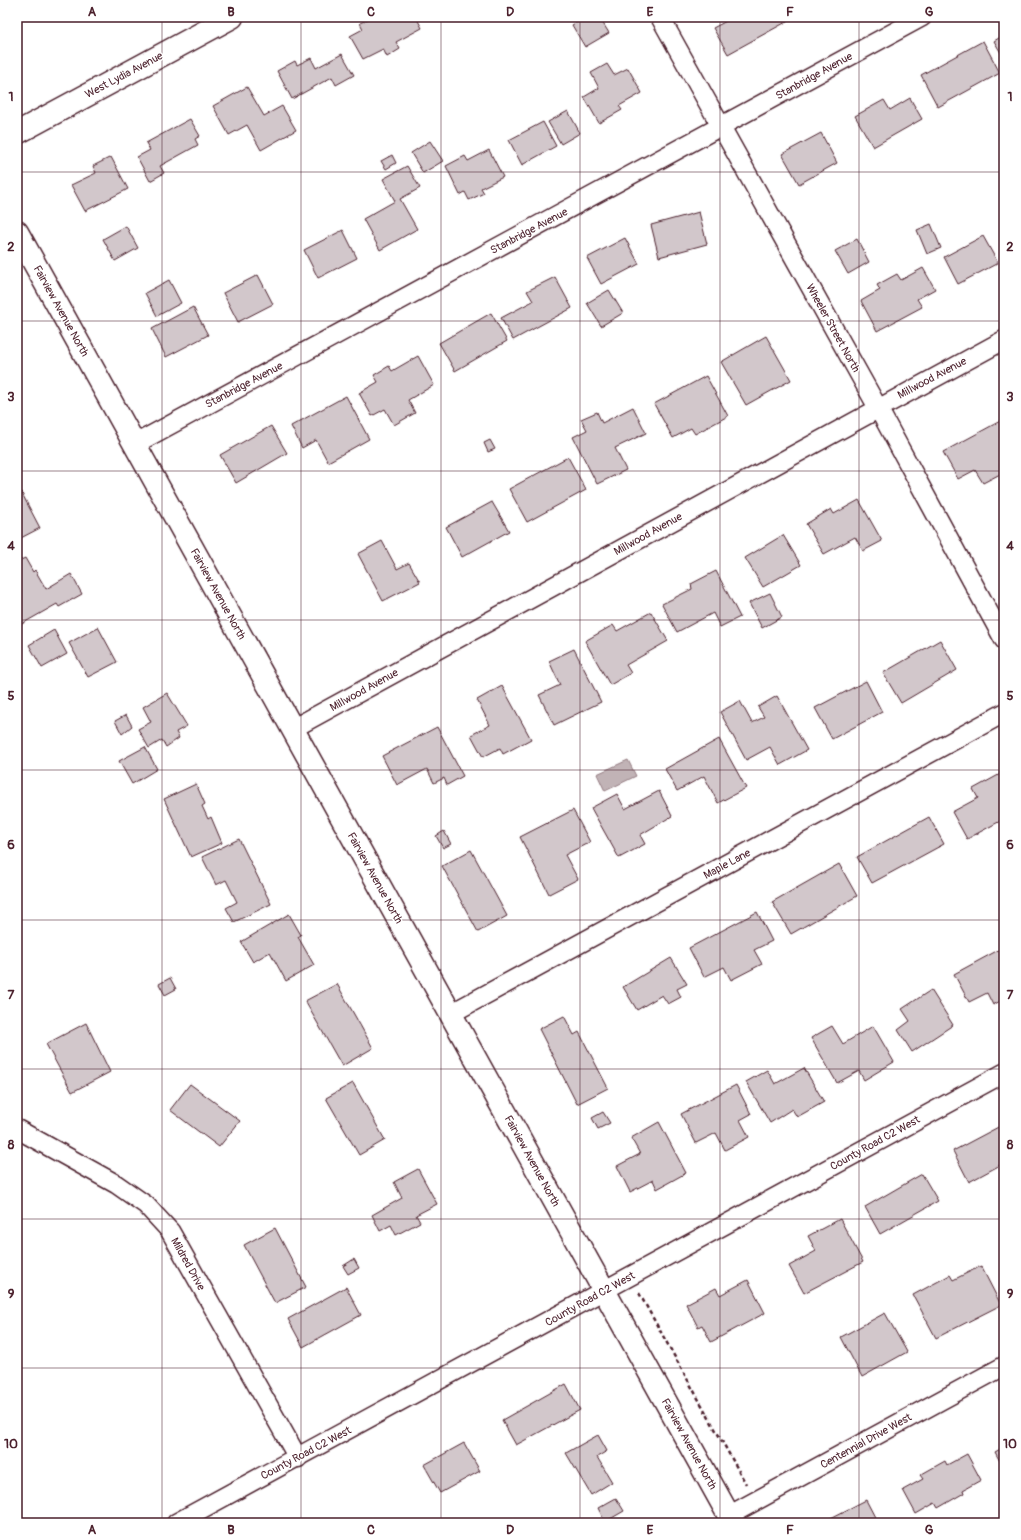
<svg xmlns="http://www.w3.org/2000/svg" width="1021" height="1540" font-family="Pangolin,sans-serif">
  <style>
    .water { fill: #c1b3b6; stroke: #91787e }
    .building { fill: #d2c7cb; stroke: #4a1f2b }
    .lines { fill: none; stroke-linecap: round; stroke-linejoin: round }
    .street-casing { stroke: #4a1f2b; stroke-width: 21 }
    .secondary-casing { stroke: #4a1f2b; stroke-width: 25 }
    .path { stroke: #4a1f2b; stroke-width: 2.5; stroke-dasharray: 4 3; stroke-linecap: butt }
    .street { stroke: #fff; stroke-width: 18 }
    .secondary { stroke: #fff; stroke-width: 22 }
    .grid { fill: none; stroke: #4a1f2b; stroke-width: 1; stroke-opacity: 0.55 }
    .labels { text-anchor: middle; dominant-baseline: central; stroke-width: 3; stroke-linejoin: round; paint-order: stroke }
    .street-label { font-size: 11px; fill: #4a1f2b; stroke: #fff }
    .neatline { fill: none; stroke: #4a1f2b; stroke-width: 1.5 }
    .grid-label { font-size: 13px; text-anchor: middle; font-weight: bold; fill: #4a1f2b }
  </style>
  <rect width="100%" height="100%" fill="#fff"/>
  <filter id="ink" filterUnits="userSpaceOnUse"><feTurbulence type="fractalNoise" baseFrequency=".025" numOctaves="2"/><feDisplacementMap in="SourceGraphic" scale="8" xChannelSelector="R" yChannelSelector="G"/><feConvolveMatrix kernelMatrix="1 2 1 2 8 2 1 2 1" color-interpolation-filters="sRGB"/></filter>
  <g filter="url(#ink)">
    <path class="water" d="M628 760 636 776 605 791 597 774Z"/>
    <g class="building">
      <path d="M372 17H416L422 28 396 42 400 49 387 57 383 49 363 59 350 36 363 29 360 23Z"/>
      <path d="M585 17H599L609 33 585 47 572 25Z"/>
      <path d="M734 17H786L788 21 728 54 713 28Z"/>
      <path d="M1004 35V58L994 41Z"/>
      <path d="M983 41 1000 73 938 107 921 75Z"/>
      <path d="M342 54 354 75 336 85 332 77 292 99 277 71 295 61 297 65 311 58 316 68Z"/>
      <path d="M607 64 614 75 628 68 642 93 619 106 622 110 599 123 584 97 599 88 591 73Z"/>
      <path d="M247 87 264 116 282 106 296 130 261 150 247 125 229 135 213 106Z"/>
      <path d="M910 98 922 119 873 147 855 116 884 100 890 110Z"/>
      <path d="M568 111 580 133 561 144 548 122Z"/>
      <path d="M190 119 200 136 195 139 198 145 160 166 164 173 150 181 137 157 150 150 146 143Z"/>
      <path d="M543 122 556 146 522 165 509 140Z"/>
      <path d="M821 133 837 163 799 184 782 154Z"/>
      <path d="M430 141 443 161 423 173 411 153Z"/>
      <path d="M489 150 503 177 481 188 484 193 469 200 465 192 460 195 446 166 465 156 468 161Z"/>
      <path d="M392 155 396 163 386 169 381 161Z"/>
      <path d="M111 157 128 189 85 211 71 185 96 173 93 166Z"/>
      <path d="M407 166 420 188 400 199 417 229 380 250 363 219 395 201 383 179Z"/>
      <path d="M699 212 707 244 659 257 651 225Z"/>
      <path d="M931 224 941 248 927 254 917 230Z"/>
      <path d="M126 226 138 248 115 261 103 239Z"/>
      <path d="M343 230 357 258 318 278 304 250Z"/>
      <path d="M983 236 998 263 958 284 944 257Z"/>
      <path d="M625 238 639 264 601 284 587 258Z"/>
      <path d="M857 239 869 262 848 274 835 251Z"/>
      <path d="M923 268 935 289 917 299 922 307 877 331 861 301 880 290 877 285 897 274 901 280Z"/>
      <path d="M258 275 273 304 238 322 223 293Z"/>
      <path d="M555 277 572 308 513 340 501 318 533 301 527 291Z"/>
      <path d="M169 280 181 303 157 316 145 293Z"/>
      <path d="M609 290 623 313 601 326 587 303Z"/>
      <path d="M193 307 208 335 166 357 152 329Z"/>
      <path d="M491 313 507 341 455 371 439 343Z"/>
      <path d="M766 336 791 380 746 405 721 362Z"/>
      <path d="M418 356 434 385 408 400 415 413 394 425 385 409 372 416 359 393 378 382 374 375 389 366 392 371Z"/>
      <path d="M706 376 728 416 695 434 691 428 673 438 654 404Z"/>
      <path d="M346 396 369 439 328 462 316 440 302 448 291 426Z"/>
      <path d="M633 407 646 433 615 448 626 470 597 484 573 437 587 430 581 419 597 412 602 423Z"/>
      <path d="M1004 419V472L983 483 975 470 958 479 943 452Z"/>
      <path d="M271 426 287 453 236 483 220 455Z"/>
      <path d="M490 440 495 449 488 452 484 443Z"/>
      <path d="M568 457 586 490 527 522 509 489Z"/>
      <path d="M17 484 40 528 17 540Z"/>
      <path d="M859 500 882 541 863 551 855 537 824 554 806 524 831 509 834 514Z"/>
      <path d="M492 502 509 531 462 557 446 527Z"/>
      <path d="M783 535 801 565 763 587 745 558Z"/>
      <path d="M382 541 397 569 409 563 420 582 383 601 358 554Z"/>
      <path d="M25 558 33 572 35 570 46 589 71 574 82 594 59 607 57 604 20 625 17 619V562Z"/>
      <path d="M716 571 740 617 720 627 713 613 677 632 662 604 692 589 691 584Z"/>
      <path d="M770 593 782 617 762 628 749 603Z"/>
      <path d="M651 612 668 641 626 665 631 673 610 685 585 641 613 625 617 631Z"/>
      <path d="M98 627 117 662 88 677 69 643Z"/>
      <path d="M54 630 67 654 42 668 29 645Z"/>
      <path d="M940 640 957 670 901 703 883 673Z"/>
      <path d="M574 649 601 702 554 725 539 695 560 685 549 661Z"/>
      <path d="M866 681 882 712 832 739 815 708Z"/>
      <path d="M502 686 531 739 503 754 500 748 483 757 471 735 490 725 477 700Z"/>
      <path d="M167 693 187 726 176 732 179 738 166 747 162 740 149 748 138 729 151 722 143 707Z"/>
      <path d="M777 696 807 750 780 765 770 747 746 760 720 712 740 701 752 723 764 717 758 707Z"/>
      <path d="M126 715 132 726 122 734 115 721Z"/>
      <path d="M437 727 463 776 447 785 444 778 434 783 427 769 397 785 382 756Z"/>
      <path d="M719 739 746 788 718 803 704 776 677 791 665 769Z"/>
      <path d="M145 747 157 769 132 784 119 761Z"/>
      <path d="M1004 772V819L967 839 952 812 978 798 973 789Z"/>
      <path d="M196 784 205 804 202 806 208 819 211 817 222 843 191 857 164 799Z"/>
      <path d="M659 791 672 816 640 835 645 844 619 858 591 808 617 794 625 809Z"/>
      <path d="M573 810 590 842 565 855 578 879 549 894 520 837Z"/>
      <path d="M929 817 944 844 872 883 857 857Z"/>
      <path d="M444 831 451 844 443 848 436 836Z"/>
      <path d="M239 839 271 904 234 922 226 908 237 902 226 880 216 885 202 857Z"/>
      <path d="M471 850 507 916 478 932 442 866Z"/>
      <path d="M839 864 857 896 791 934 772 902Z"/>
      <path d="M757 912 772 941 754 950 762 964 731 980 724 967 704 977 689 948Z"/>
      <path d="M289 914 301 935 298 937 314 965 286 981 270 952 253 962 241 942Z"/>
      <path d="M1004 947V999L993 1005 987 993 969 1002 954 974Z"/>
      <path d="M671 958 687 984 677 989 681 997 668 1004 662 995 637 1010 623 987Z"/>
      <path d="M170 978 176 989 165 995 159 984Z"/>
      <path d="M337 984 373 1048 342 1066 305 1001Z"/>
      <path d="M931 990 953 1025 912 1052 898 1030 910 1021 902 1009Z"/>
      <path d="M564 1016 574 1035 579 1032 608 1088 577 1104 539 1029Z"/>
      <path d="M86 1023 110 1072 72 1092 46 1044Z"/>
      <path d="M832 1026 843 1044 873 1026 894 1062 864 1080 859 1071 837 1083 811 1038Z"/>
      <path d="M804 1068 824 1102 797 1117 792 1109 770 1123 746 1082 767 1070 775 1084Z"/>
      <path d="M353 1083 385 1140 359 1155 326 1098Z"/>
      <path d="M190 1084 240 1121 219 1147 170 1110Z"/>
      <path d="M736 1085 751 1114 740 1120 749 1137 725 1150 716 1133 696 1143 681 1114Z"/>
      <path d="M603 1112 610 1123 598 1129 592 1118Z"/>
      <path d="M659 1122 686 1173 657 1189 653 1180 630 1192 617 1166 640 1154 631 1138Z"/>
      <path d="M1004 1124V1163L969 1182 953 1151Z"/>
      <path d="M418 1169 437 1204 416 1215 420 1222 396 1235 391 1225 380 1231 372 1215 402 1198 394 1182Z"/>
      <path d="M922 1174 938 1201 880 1234 865 1207Z"/>
      <path d="M840 1219 863 1262 804 1293 789 1266 816 1251 808 1236Z"/>
      <path d="M275 1228 306 1287 275 1303 244 1245Z"/>
      <path d="M354 1259 359 1268 348 1274 343 1266Z"/>
      <path d="M981 1266 1001 1305 936 1338 913 1295 950 1275 953 1280Z"/>
      <path d="M748 1280 765 1313 711 1342 702 1325 698 1327 686 1304 716 1288 720 1295Z"/>
      <path d="M346 1287 361 1315 303 1347 288 1319Z"/>
      <path d="M885 1313 907 1352 862 1377 841 1337Z"/>
      <path d="M566 1384 580 1410 516 1445 502 1420Z"/>
      <path d="M598 1435 607 1451 597 1457 612 1482 591 1495 566 1453Z"/>
      <path d="M464 1443 480 1471 440 1493 424 1465Z"/>
      <path d="M1004 1447V1469L995 1452Z"/>
      <path d="M967 1454 981 1480 963 1490 964 1493 938 1508 935 1503 916 1514 903 1490 923 1479 920 1475 945 1461 947 1465Z"/>
      <path d="M616 1498 624 1511 605 1522 598 1508Z"/>
      <path d="M866 1500 878 1523H821Z"/>
    </g>
    <g class="lines">
      <g class="street-casing">
        <g id="street">
          <path d="M660 17 878 408 1004 640"/>
          <path d="M135 444 922 17"/>
          <path d="M292 729 1004 340"/>
          <path d="M450 1014 1004 713"/>
          <path d="M17 1129 116 1184 146 1205 170 1231 298 1458"/>
          <path d="M728 1516 1004 1366"/>
          <path d="M176 1523 1004 1073"/>
        </g>
      </g>
      <g class="secondary-casing">
        <g id="secondary">
          <path d="M17 133 232 17"/>
          <path d="M17 232 733 1523"/>
        </g>
      </g>
      <path class="path" d="M639 1293 746 1484"/>
      <use href="#street" class="street"/>
      <use href="#secondary" class="secondary"/>
    </g>
  </g>
  <path class="grid" d="M162 17V1523M301 17V1523M441 17V1523M580 17V1523M720 17V1523M859 17V1523M17 172H1004M17 321H1004M17 471H1004M17 620H1004M17 770H1004M17 920H1004M17 1069H1004M17 1219H1004M17 1368H1004"/>
  <g class="labels">
    <g class="street-label">
      <text transform="translate(124 75) rotate(-28)">West Lydia Avenue</text>
      <text transform="translate(814 76) rotate(-29)">Stanbridge Avenue</text>
      <text transform="translate(529 231) rotate(-28)">Stanbridge Avenue</text>
      <text transform="translate(61 311) rotate(61)">Fairview Avenue North</text>
      <text transform="translate(833 328) rotate(61)">Wheeler Street North</text>
      <text transform="translate(932 378) rotate(-28)">Millwood Avenue</text>
      <text transform="translate(244 385) rotate(-28)">Stanbridge Avenue</text>
      <text transform="translate(648 534) rotate(-29)">Millwood Avenue</text>
      <text transform="translate(218 594) rotate(61)">Fairview Avenue North</text>
      <text transform="translate(364 690) rotate(-29)">Millwood Avenue</text>
      <text transform="translate(727 864) rotate(-28)">Maple Lane</text>
      <text transform="translate(375 878) rotate(61)">Fairview Avenue North</text>
      <text transform="translate(875 1143) rotate(-29)">County Road C2 West</text>
      <text transform="translate(532 1161) rotate(61)">Fairview Avenue North</text>
      <text transform="translate(188 1264) rotate(61)">Mildred Drive</text>
      <text transform="translate(590 1299) rotate(-29)">County Road C2 West</text>
      <text transform="translate(866 1441) rotate(-29)">Centennial Drive West</text>
      <text transform="translate(689 1444) rotate(61)">Fairview Avenue North</text>
      <text transform="translate(306 1453) rotate(-28)">County Road C2 West</text>
    </g>
  </g>
  <rect width="1021" height="1540" fill="none" stroke="#fff" stroke-width="44"/>
  <rect x="22" y="22" width="977" height="1496" class="neatline"/>
  <g class="grid-label">
    <text x="92" y="16">A</text>
    <text x="231" y="16">B</text>
    <text x="371" y="16">C</text>
    <text x="510" y="16">D</text>
    <text x="650" y="16">E</text>
    <text x="790" y="16">F</text>
    <text x="929" y="16">G</text>
    <text x="11" y="101">1</text>
    <text x="1010" y="101">1</text>
    <text x="11" y="251">2</text>
    <text x="1010" y="251">2</text>
    <text x="11" y="401">3</text>
    <text x="1010" y="401">3</text>
    <text x="11" y="550">4</text>
    <text x="1010" y="550">4</text>
    <text x="11" y="700">5</text>
    <text x="1010" y="700">5</text>
    <text x="11" y="849">6</text>
    <text x="1010" y="849">6</text>
    <text x="11" y="999">7</text>
    <text x="1010" y="999">7</text>
    <text x="11" y="1149">8</text>
    <text x="1010" y="1149">8</text>
    <text x="11" y="1298">9</text>
    <text x="1010" y="1298">9</text>
    <text x="11" y="1448">10</text>
    <text x="1010" y="1448">10</text>
    <text x="92" y="1534">A</text>
    <text x="231" y="1534">B</text>
    <text x="371" y="1534">C</text>
    <text x="510" y="1534">D</text>
    <text x="650" y="1534">E</text>
    <text x="790" y="1534">F</text>
    <text x="929" y="1534">G</text>
  </g>
</svg>
